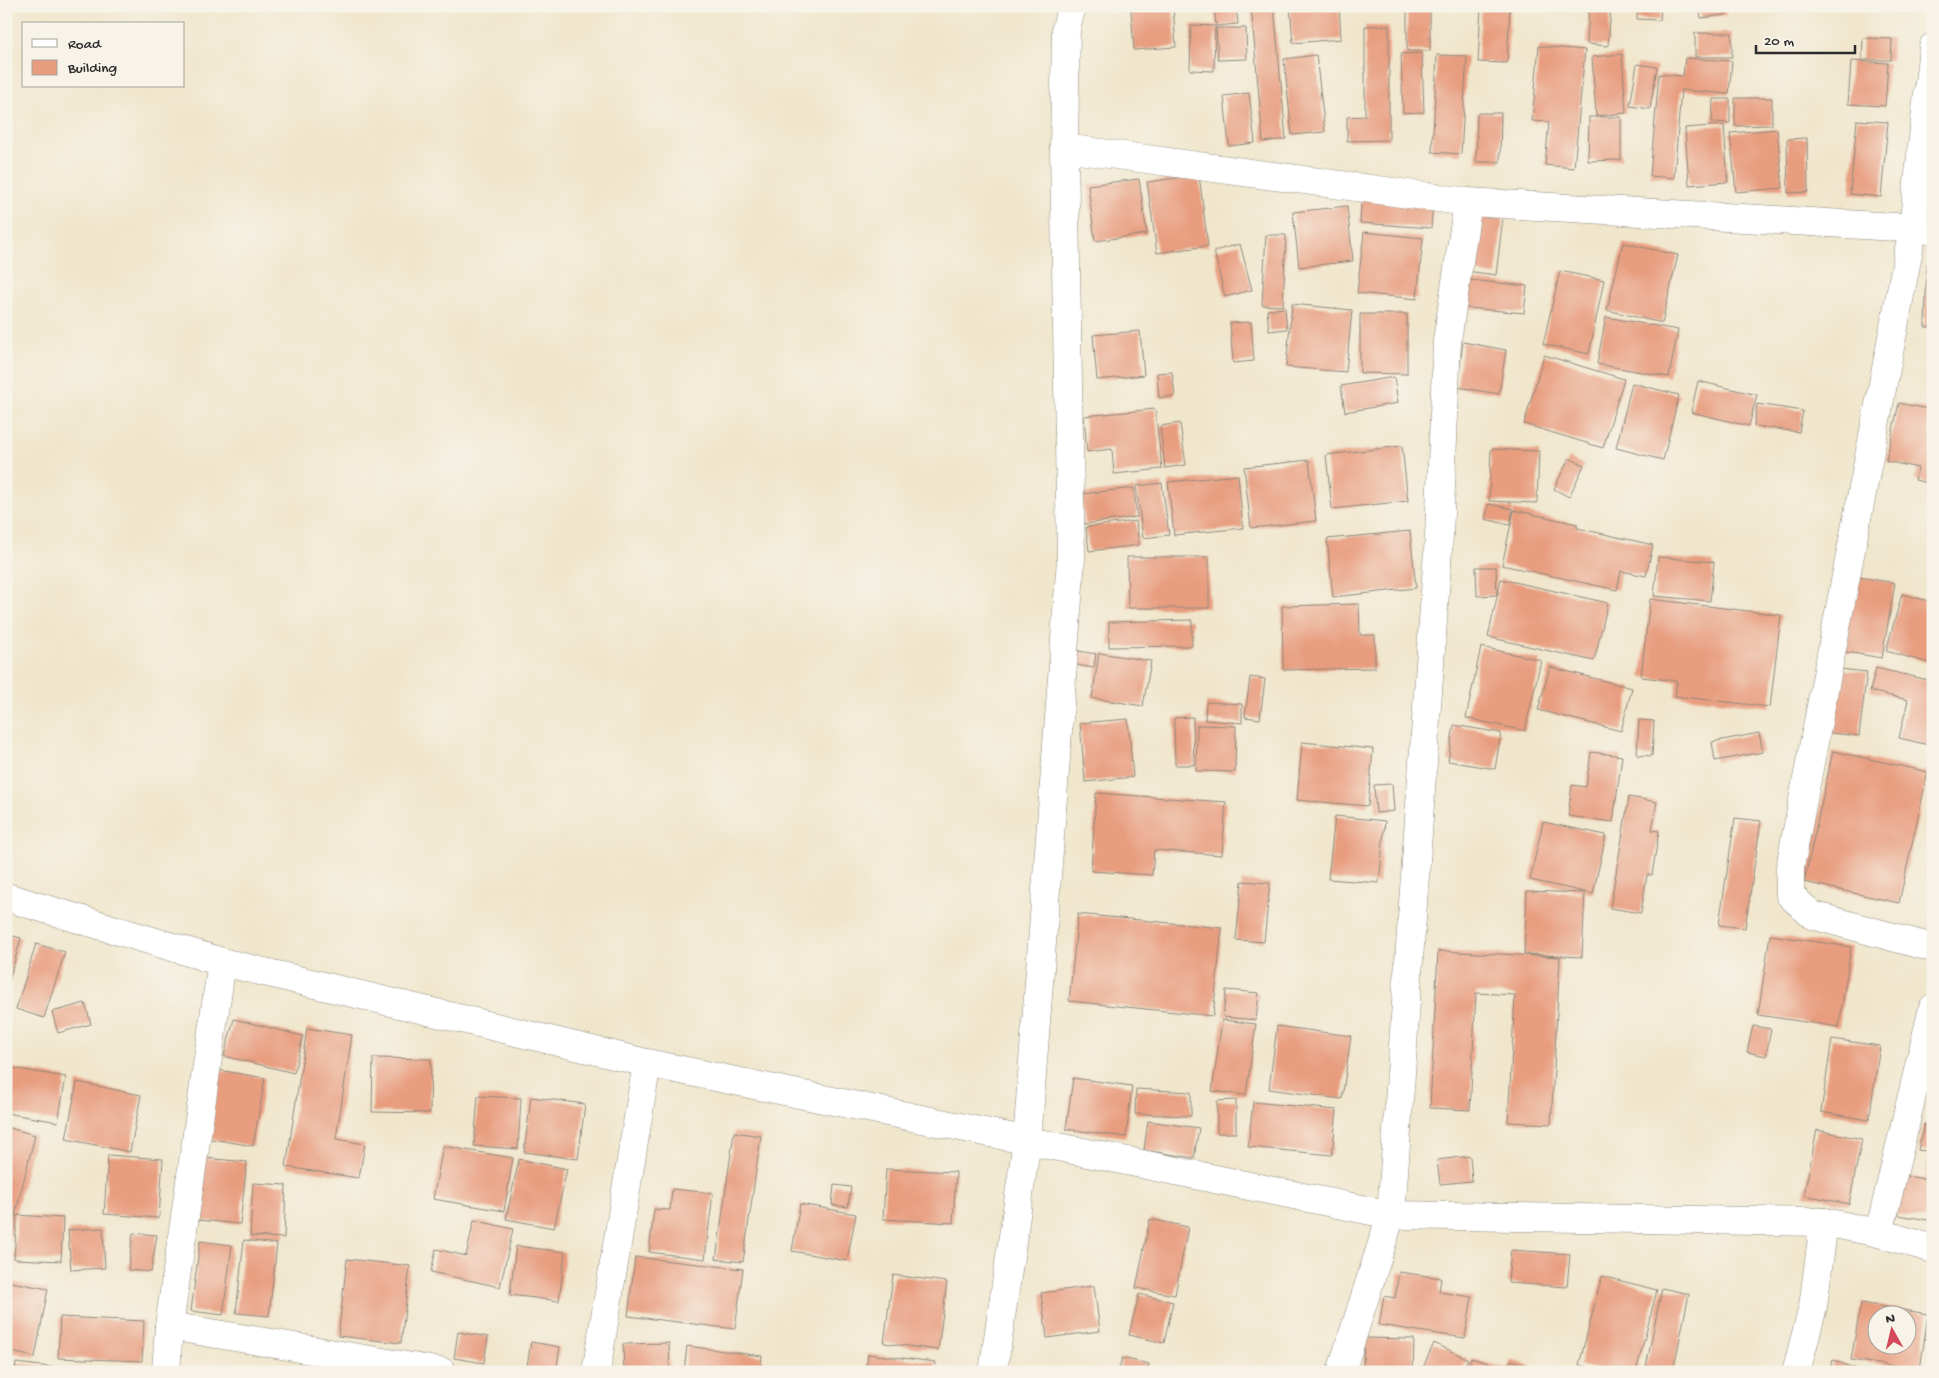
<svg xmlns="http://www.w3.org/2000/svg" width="1939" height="1378" font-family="'Gochi Hand',sans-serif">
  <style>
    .building { fill: #e89d7f; fill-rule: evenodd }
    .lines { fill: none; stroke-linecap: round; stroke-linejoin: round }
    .minor-casing { stroke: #8e887c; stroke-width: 29 }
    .minor { stroke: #fff; stroke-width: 28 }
  </style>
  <rect width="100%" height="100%" fill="#f7f3e8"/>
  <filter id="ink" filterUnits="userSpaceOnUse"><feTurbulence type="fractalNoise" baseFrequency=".02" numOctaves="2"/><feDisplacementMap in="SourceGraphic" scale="10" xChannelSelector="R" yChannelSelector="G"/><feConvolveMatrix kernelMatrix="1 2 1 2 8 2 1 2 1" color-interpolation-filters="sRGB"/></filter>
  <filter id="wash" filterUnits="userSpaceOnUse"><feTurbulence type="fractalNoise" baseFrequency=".0096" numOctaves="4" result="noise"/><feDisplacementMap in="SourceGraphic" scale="20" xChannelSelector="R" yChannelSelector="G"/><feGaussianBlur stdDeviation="1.12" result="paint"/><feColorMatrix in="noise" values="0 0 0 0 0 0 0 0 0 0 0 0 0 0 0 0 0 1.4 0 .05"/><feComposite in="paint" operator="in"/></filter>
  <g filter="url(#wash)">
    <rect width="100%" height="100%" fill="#f0e6cc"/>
    <g id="blocks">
      <g class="building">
        <path d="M1173 6 1176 47 1134 50 1131 10Z"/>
        <path d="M1214 6H1236L1238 24 1216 26Z"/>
        <path d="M1251 6H1274L1286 139 1263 142Z"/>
        <path d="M1290 6H1339L1341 39 1293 43Z"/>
        <rect x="1407" y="6" width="23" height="45"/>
        <path d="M1481 6H1510L1507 63 1478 62Z"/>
        <path d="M1589 6H1611L1608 46 1587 44Z"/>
        <path d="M1637 6H1661L1660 20 1637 19Z"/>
        <path d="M1699 6H1724L1726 15 1701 18Z"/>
        <path d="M1191 25 1215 26 1214 71 1190 70Z"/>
        <path d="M1365 26H1389V140L1347 141V117L1365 116Z"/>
        <path d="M1216 28H1246L1247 59 1218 60Z"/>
        <rect x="1695" y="33" width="37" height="24"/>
        <path d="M1863 38 1892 39 1891 60H1862Z"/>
        <path d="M1539 46 1585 50 1574 168 1545 165 1549 122 1532 121Z"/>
        <path d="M1422 53 1424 112 1403 113 1401 54Z"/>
        <path d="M1622 54 1626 113 1596 116 1592 57Z"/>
        <path d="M1316 55 1325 132 1292 135 1284 59Z"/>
        <path d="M1437 55 1467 56 1461 154 1432 152Z"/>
        <path d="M1685 58 1732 61 1729 94 1681 90 1674 178 1650 176 1659 74 1683 76Z"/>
        <path d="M1851 61 1888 63 1885 106 1848 104Z"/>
        <path d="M1637 64 1657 67 1650 109 1630 106Z"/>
        <path d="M1249 93 1255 143 1229 146 1224 96Z"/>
        <path d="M1735 98H1772V125L1735 126Z"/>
        <path d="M1713 99H1730V123L1712 122Z"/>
        <path d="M1477 113H1501L1500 162H1476Z"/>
        <path d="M1589 117H1621V160L1588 161Z"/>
        <path d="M1857 120 1888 122 1881 197 1850 194Z"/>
        <path d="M1724 125 1728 182 1689 185 1685 128Z"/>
        <path d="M1777 129 1783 188 1736 192 1730 133Z"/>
        <path d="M1807 138 1808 192 1788 193 1787 139Z"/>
        <path d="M1199 175 1208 246 1157 253 1147 182Z"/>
        <path d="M1139 179 1147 234 1095 241 1088 185Z"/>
        <path d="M1362 187 1434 192 1431 228 1360 223Z"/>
        <path d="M1347 206 1353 261 1299 267 1293 212Z"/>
        <path d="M1467 212 1503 217 1496 275 1459 270Z"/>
        <path d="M1364 232 1423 238 1417 299 1357 293Z"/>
        <path d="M1266 235H1286L1283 306 1262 305Z"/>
        <path d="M1623 243 1678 255 1662 323 1607 310Z"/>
        <path d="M1240 244 1252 290 1225 297 1214 251Z"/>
        <path d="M1927 263 1933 264V327H1925Z"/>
        <path d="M1560 271 1604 280 1589 354 1543 344Z"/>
        <path d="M1460 279 1527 286 1524 313 1457 307Z"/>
        <path d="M1292 304 1352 310 1346 372 1286 367Z"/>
        <path d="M1285 308 1287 329 1269 331 1267 310Z"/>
        <path d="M1360 314H1407V374L1360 373Z"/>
        <path d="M1606 317 1678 330 1669 377 1597 364Z"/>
        <path d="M1251 322 1254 361 1233 363 1230 323Z"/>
        <path d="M1140 331 1144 375 1097 380 1093 335Z"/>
        <path d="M1463 342 1506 350 1499 394 1457 387Z"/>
        <path d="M1544 355 1624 379 1603 448 1524 424Z"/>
        <path d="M1172 372 1175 396 1159 398 1157 373Z"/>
        <path d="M1394 377 1398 403 1345 412 1341 386Z"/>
        <path d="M1698 381 1757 395 1749 426 1691 412Z"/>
        <path d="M1632 383 1679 395 1663 460 1616 448Z"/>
        <path d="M1899 403 1933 410V484L1915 480 1918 468 1886 461Z"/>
        <path d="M1757 404 1803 411 1799 432 1754 426Z"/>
        <path d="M1155 409 1162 469 1114 474 1112 449 1087 452 1084 416Z"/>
        <path d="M1180 423 1186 465 1165 468 1160 426Z"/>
        <path d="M1402 446 1408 501 1332 509 1326 455Z"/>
        <path d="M1491 449 1539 451 1537 503 1489 501Z"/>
        <path d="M1569 458 1584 465 1569 497 1554 489Z"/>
        <path d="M1309 460 1316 521 1251 528 1244 467Z"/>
        <path d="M1238 475 1243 528 1174 535 1168 482Z"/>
        <path d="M1162 483 1169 535 1143 538 1136 486Z"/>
        <path d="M1134 488 1137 517 1085 524 1081 494Z"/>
        <path d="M1489 504 1513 509 1510 525 1485 519Z"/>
        <path d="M1514 510 1577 524V528L1653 545 1646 576 1621 571 1617 590 1502 565Z"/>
        <path d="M1136 521 1139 545 1089 551 1086 527Z"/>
        <path d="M1410 531 1416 588 1333 597 1327 539Z"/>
        <path d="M1127 557H1209V608H1128Z"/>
        <path d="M1658 557 1714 562 1710 601 1654 596Z"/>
        <path d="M1476 567H1496L1497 595 1477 596Z"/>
        <path d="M1853 576 1895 583 1882 658 1840 651Z"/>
        <path d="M1501 579 1608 603 1594 661 1488 637Z"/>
        <path d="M1902 594 1933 602V664L1886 651Z"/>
        <path d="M1650 599 1781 615 1770 707 1675 696 1677 681 1641 677Z"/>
        <path d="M1359 604 1360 635H1375V668L1283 670 1282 606Z"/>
        <path d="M1192 620V646L1109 647V622Z"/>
        <path d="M1481 647 1541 660 1525 731 1466 718Z"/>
        <path d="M1073 650 1096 654 1094 668 1071 664Z"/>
        <path d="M1099 653 1151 661 1143 706 1092 698Z"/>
        <path d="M1550 667 1632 688 1621 731 1538 710Z"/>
        <path d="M1830 668 1867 672 1859 736 1822 732Z"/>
        <path d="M1876 668 1933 681V746L1899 738 1908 700 1870 691Z"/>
        <path d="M1250 677 1265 679 1260 719 1245 717Z"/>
        <path d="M1206 702 1242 704V723L1205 720Z"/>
        <path d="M1193 717 1194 765H1175L1174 718Z"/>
        <path d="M1128 719 1133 777 1085 782 1080 723Z"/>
        <path d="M1639 720 1654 721 1652 756 1637 755Z"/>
        <path d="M1197 725 1236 726 1235 772 1196 771Z"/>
        <path d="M1454 725 1501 733 1495 769 1448 761Z"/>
        <path d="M1759 733 1763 752 1715 761 1712 742Z"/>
        <path d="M1302 742 1373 749 1368 806 1297 800Z"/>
        <path d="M1833 751 1928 772 1899 903 1804 882Z"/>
        <path d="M1591 752 1622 756 1613 822 1568 816 1572 785 1586 787Z"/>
        <path d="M1392 784 1394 811 1376 813 1374 785Z"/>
        <path d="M1096 793 1226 802 1222 855 1154 850 1152 875 1091 871Z"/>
        <path d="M1629 797 1657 802 1652 830 1659 831 1652 875H1647L1641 913 1610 908Z"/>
        <path d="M1335 816 1385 821 1379 883 1328 879Z"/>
        <path d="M1735 818 1761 821 1745 928 1719 925Z"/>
        <path d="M1543 822 1606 835 1593 894 1530 880Z"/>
        <path d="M1242 881 1270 883 1264 942 1236 940Z"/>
        <path d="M1527 891 1585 893 1582 957 1524 954Z"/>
        <path d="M1078 914 1222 928 1213 1016 1069 1001Z"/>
        <path d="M6 934 21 938 7 988H6Z"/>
        <path d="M1770 935 1851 947 1839 1027 1758 1015Z"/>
        <path d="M36 944 65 952 44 1018 16 1009Z"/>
        <path d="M1438 951 1560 957 1551 1124 1508 1122 1515 995 1476 993 1470 1110 1430 1108Z"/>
        <path d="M1226 990 1259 993 1256 1020 1223 1017Z"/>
        <path d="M85 1003 91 1024 58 1033 52 1012Z"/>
        <path d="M234 1019 303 1036 294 1073 224 1056Z"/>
        <path d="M1222 1020 1256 1024 1246 1095 1212 1091Z"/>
        <path d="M1277 1026 1351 1036 1342 1099 1269 1089Z"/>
        <path d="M1753 1026 1771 1029 1766 1056 1747 1052Z"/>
        <path d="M307 1028 352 1035 336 1139 365 1144 359 1178 286 1167Z"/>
        <path d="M1832 1039 1880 1046 1869 1120 1821 1112Z"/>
        <path d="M373 1058 431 1059 430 1113 372 1112Z"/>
        <path d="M6 1067 66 1077 58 1122 6 1113Z"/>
        <path d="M218 1070 265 1078 253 1146 206 1138Z"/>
        <path d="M1073 1078 1132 1086 1126 1137 1066 1129Z"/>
        <path d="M77 1082 141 1095 130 1152 66 1139Z"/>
        <path d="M1136 1089 1191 1092V1116L1135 1114Z"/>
        <path d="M478 1096 521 1098 518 1149 474 1146Z"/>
        <path d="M1932 1096H1933V1123H1928Z"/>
        <path d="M531 1097 585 1104 578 1159 524 1152Z"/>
        <path d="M1236 1100V1133H1217V1101Z"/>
        <path d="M1253 1102 1337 1110 1332 1155 1248 1147Z"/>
        <path d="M1148 1121 1199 1128 1194 1158 1144 1150Z"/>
        <path d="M1924 1124 1933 1126V1152L1918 1150Z"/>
        <path d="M6 1127 35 1135 7 1248H6Z"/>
        <path d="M1817 1130 1862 1139 1849 1204 1804 1195Z"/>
        <path d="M734 1132 761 1136 743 1262 716 1259Z"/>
        <path d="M443 1146 513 1158 504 1211 433 1199Z"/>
        <path d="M108 1155 163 1159 159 1218 104 1214Z"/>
        <path d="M1470 1156 1472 1181 1440 1184 1437 1160Z"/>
        <path d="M1929 1156 1933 1157V1221L1893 1214 1900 1175 1925 1179Z"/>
        <path d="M205 1158 247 1162 240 1224 198 1220Z"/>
        <path d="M519 1159 567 1169 554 1228 506 1219Z"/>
        <path d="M886 1169 956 1172 953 1223 883 1219Z"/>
        <path d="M253 1183 286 1185 284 1238 250 1236Z"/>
        <path d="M834 1185 851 1187 848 1207 832 1205Z"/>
        <path d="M672 1189 713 1193 705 1259 649 1252 654 1209 670 1210Z"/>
        <path d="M800 1204 856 1214 847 1261 792 1251Z"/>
        <path d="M17 1215 63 1218 61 1261 14 1259Z"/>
        <path d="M1150 1219 1188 1227 1175 1295 1136 1288Z"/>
        <path d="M474 1220 513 1229 500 1287 431 1272 436 1249 466 1256Z"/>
        <path d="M103 1228 105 1268 71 1270 68 1230Z"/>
        <path d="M133 1233 157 1235 151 1272 128 1270Z"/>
        <path d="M244 1240 277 1244 269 1316 236 1313Z"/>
        <path d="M200 1241 232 1245 223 1315 191 1311Z"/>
        <path d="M516 1246 565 1252 559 1301 510 1295Z"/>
        <path d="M1511 1250 1570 1254 1567 1287 1508 1283Z"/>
        <path d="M635 1257 743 1269 735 1329 628 1316Z"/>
        <path d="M347 1259 410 1266 401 1343 338 1336Z"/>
        <path d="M1399 1272 1441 1278 1439 1292 1472 1297 1465 1338 1379 1325 1384 1296 1395 1298Z"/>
        <path d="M893 1275 947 1282 938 1350 884 1343Z"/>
        <path d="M1602 1276 1657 1290 1636 1372H1606L1579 1365Z"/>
        <path d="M6 1281 48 1289 35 1357 6 1351Z"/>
        <path d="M1094 1286 1100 1331 1047 1338 1041 1293Z"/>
        <path d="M1662 1288 1689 1294 1673 1372H1645Z"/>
        <path d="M1139 1294 1173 1302 1164 1343 1129 1335Z"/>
        <path d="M1861 1303 1928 1314 1920 1370 1851 1360ZM1876 1316H1906V1346H1876Z"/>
        <path d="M60 1317 144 1321 142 1361 58 1358Z"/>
        <path d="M458 1332 488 1337 484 1363 454 1358Z"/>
        <path d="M1364 1338 1414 1339 1413 1372H1363Z"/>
        <path d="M531 1342 560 1347 556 1372H526Z"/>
        <path d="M669 1343 670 1372H624L623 1344Z"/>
        <path d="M1434 1343 1468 1359 1461 1372H1421Z"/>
        <path d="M687 1346 762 1356 760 1372H684Z"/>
        <path d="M868 1354 936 1362 935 1372H866Z"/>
        <path d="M1122 1358 1149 1364 1147 1372H1118Z"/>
        <path d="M1471 1358 1508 1369 1511 1360 1542 1370 1541 1372H1466Z"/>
        <path d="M1833 1360 1865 1372H1829Z"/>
        <path d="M16 1363 83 1371V1372H15Z"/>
      </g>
    </g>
  </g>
  <g filter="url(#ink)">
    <use href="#blocks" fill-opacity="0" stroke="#8e887c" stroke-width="1"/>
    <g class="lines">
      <g class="minor-casing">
        <g id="minor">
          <path d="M1933 47 1913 228 1790 867V895L1812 915 1933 948"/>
          <path d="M1064 148 1468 202 1913 228 1933 230"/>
          <path d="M6 897 222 962 647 1063 1391 1215 1824 1222 1879 1233 1933 1249"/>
          <path d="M1879 1233 1933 1008"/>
          <path d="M169 1326 442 1372"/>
          <path d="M166 1372 169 1326 222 962"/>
          <path d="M596 1372 647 1063"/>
          <path d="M993 1372 1027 1141 1071 559 1064 148 1066 28 1072 6"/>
          <path d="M1341 1372 1391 1215 1439 536 1447 341 1468 202"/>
          <path d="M1796 1372 1813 1307 1824 1222"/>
        </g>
      </g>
      <use href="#minor" class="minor"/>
    </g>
  </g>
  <rect width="1939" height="1378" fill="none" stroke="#f7f3e8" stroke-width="25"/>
  <rect x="22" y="22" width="162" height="65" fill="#f7f3e8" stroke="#a5a39c"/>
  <rect x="32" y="39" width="25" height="8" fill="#ffffff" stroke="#a5a39c"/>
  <text x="68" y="48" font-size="15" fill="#2b2b2b">Road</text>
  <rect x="32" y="60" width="25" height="15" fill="#e89d7f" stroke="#a5a39c"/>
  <text x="68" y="72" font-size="15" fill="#2b2b2b">Building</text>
  <g transform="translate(1892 1330) rotate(352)"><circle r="24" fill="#f7f3e8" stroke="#a5a39c"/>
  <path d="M0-4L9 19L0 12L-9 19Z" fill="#d1495b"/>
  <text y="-8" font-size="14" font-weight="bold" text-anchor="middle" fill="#2b2b2b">N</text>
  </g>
  <path d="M1756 45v8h99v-8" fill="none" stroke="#2b2b2b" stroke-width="2.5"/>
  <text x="1764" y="45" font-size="15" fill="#2b2b2b" stroke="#f7f3e8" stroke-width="4" paint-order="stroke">20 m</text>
</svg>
